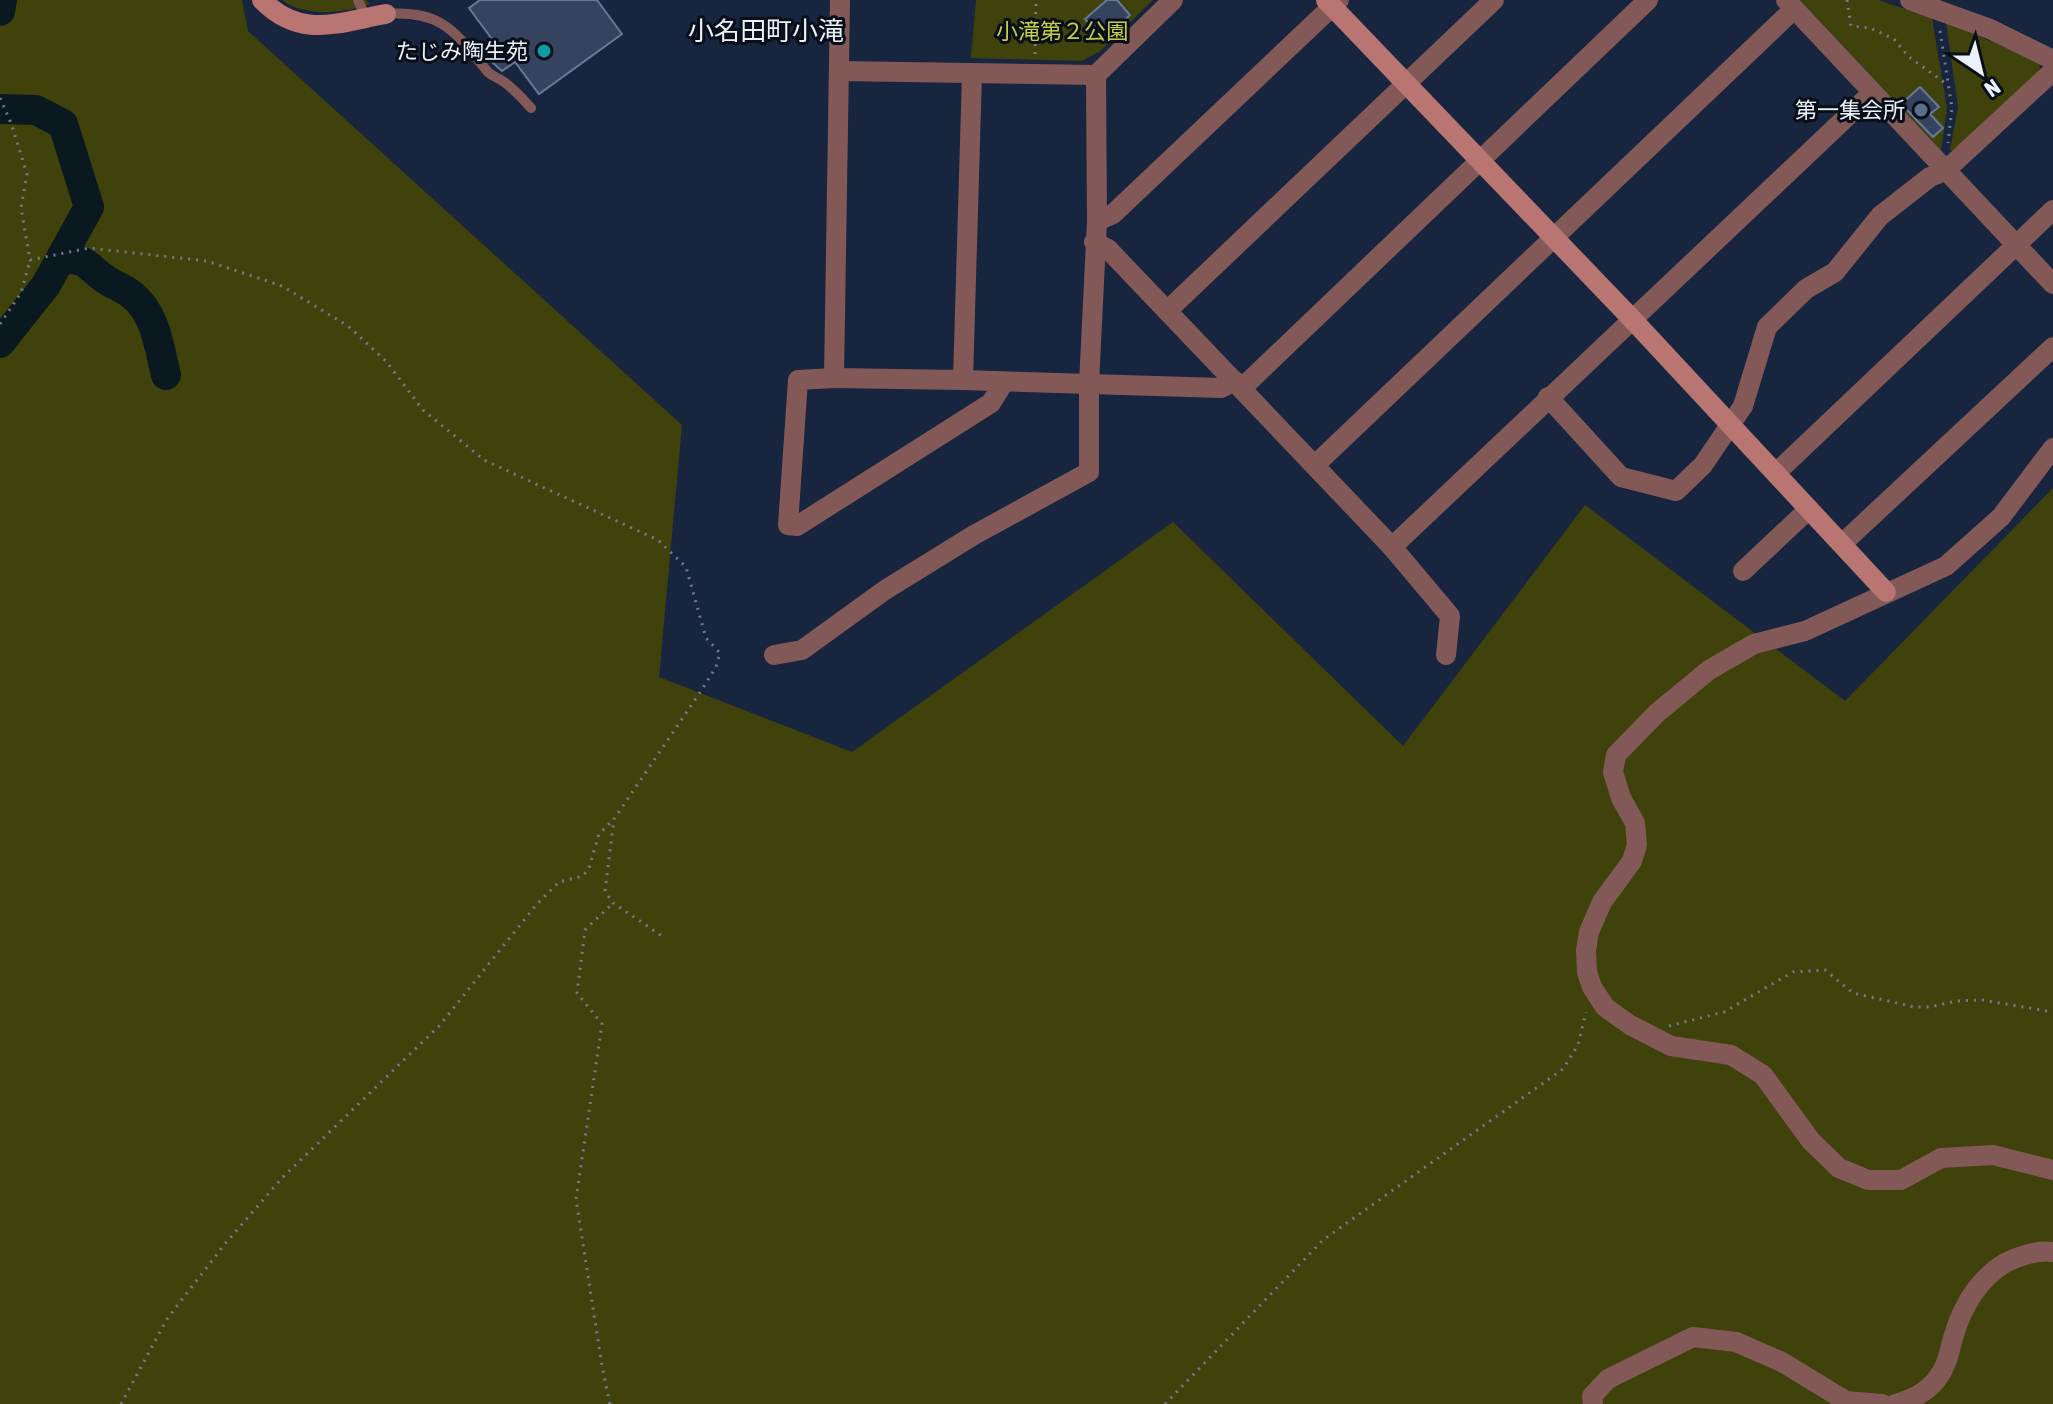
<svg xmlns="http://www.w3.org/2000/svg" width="2053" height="1404" font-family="'Asap Condensed','Noto Sans JP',sans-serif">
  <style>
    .green { fill: #40420b }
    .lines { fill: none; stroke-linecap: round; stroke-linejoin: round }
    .river { stroke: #0a1920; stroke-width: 30 }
    .building { fill: #35435e; stroke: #677895; stroke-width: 2 }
    .path { stroke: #717b8e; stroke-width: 3; stroke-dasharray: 2 6; stroke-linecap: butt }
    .lane { stroke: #835957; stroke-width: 10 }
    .street { stroke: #835957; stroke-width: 20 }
    .secondary { stroke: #b87572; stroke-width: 20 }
    .culture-dot { fill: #0f9aa8; stroke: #090f19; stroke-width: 3 }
    .service-dot { fill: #5c6f8a; stroke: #090f19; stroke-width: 3 }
    .labels { text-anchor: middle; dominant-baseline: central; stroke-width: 6; stroke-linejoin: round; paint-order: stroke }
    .park-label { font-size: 22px; fill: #c6cd46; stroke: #090f19 }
    .poi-label { font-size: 22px; fill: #ecf2fc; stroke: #090f19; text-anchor: end }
    .quarter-label { font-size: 26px; fill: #ecf2fc; stroke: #090f19 }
  </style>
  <rect width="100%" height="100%" fill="#18253e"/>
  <g class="green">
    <path d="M0 0H242L248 31 682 425 659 677 852 752 1173 522 1403 746 1585 505 1845 701 2053 488V1404H0Z"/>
    <path d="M282 0H366L370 4C343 14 305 17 282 0Z"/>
    <path d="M976 0H1153L1100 51 1082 61 971 58Z"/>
    <path d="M1800 0H1878L1932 18 1947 108 1941 150Z"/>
    <path d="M1946 22 2039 62 2040 71 1954 151 1950 150 1958 107Z"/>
  </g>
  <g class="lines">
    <g class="river">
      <path d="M0 11 2 0"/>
      <path d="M0 109 36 110 63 124 89 207 46 285 0 343"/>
      <path d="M62 259C88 258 86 266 105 279 113 285 124 288 132 295 156 314 159 347 166 375"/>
    </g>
  </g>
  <g class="building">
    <path d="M480 0H597L622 34 539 94 515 62 502 71 484 55 497 46 469 8Z"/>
    <path d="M1107 0H1117L1130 15 1104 40 1085 19Z"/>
    <path d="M1920 87 1939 107 1930 114 1943 128 1933 137 1901 104Z"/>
  </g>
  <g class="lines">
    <g class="path">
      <path d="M1847 0 1851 26 1870 28 1894 39 1909 57 1948 85"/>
      <path d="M1940 31 1952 108 1948 143"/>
      <path d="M1035 54 1036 0"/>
      <path d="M0 98 11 123 27 174 21 208 30 260 89 248 207 261 282 286 348 326 386 361 423 410 484 460 658 540 686 567 706 638 720 653 716 667 703 688 614 819 605 891 613 903 665 938"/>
      <path d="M0 324 21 293 30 260"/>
      <path d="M1669 1026 1724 1012 1793 972 1825 970 1853 993 1914 1007H1930L1956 1001 1982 1000 2053 1012"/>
      <path d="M121 1404 167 1319 224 1245 282 1178 439 1026 537 904 559 882 583 876 589 868 599 834 614 819"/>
      <path d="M610 1404 602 1366 576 1199 602 1024 577 993 585 930 613 903"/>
      <path d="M1165 1404 1323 1240 1563 1069 1578 1045 1586 1012"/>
    </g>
    <g class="lane">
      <path d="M358 0 366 18"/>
      <path d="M386 14C443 10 455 32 488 72 493 77 499 78 504 82 514 89 523 99 531 108"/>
    </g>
    <g class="street">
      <path d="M1786 0 2053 284"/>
      <path d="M1910 0 1990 29 2053 60"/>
      <path d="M839 71 1096 75 1173 0"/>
      <path d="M1097 221 1113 214 1339 0"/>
      <path d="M1094 242 1108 249 1392 547 1872 93"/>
      <path d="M1167 311 1494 0"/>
      <path d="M834 378 840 0"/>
      <path d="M963 380 972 74"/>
      <path d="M1004 382 991 403 797 526 788 525 798 380 834 378 963 380 1221 388 1235 381"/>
      <path d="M1242 388 1648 0"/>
      <path d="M1548 397 1621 477 1676 491 1703 465 1743 406 1767 327 1806 289 1835 272 1880 216 1930 177 1945 171 2053 71"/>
      <path d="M2053 448 2001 517 1946 566 1805 631 1754 644 1709 670 1657 713 1616 755 1613 772 1621 798 1635 823 1637 845 1632 861 1602 902 1589 932 1586 950 1587 972 1592 987 1605 1007 1630 1025 1671 1046 1731 1055 1763 1075 1811 1141 1839 1168 1868 1180H1901L1941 1158 1993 1155 2053 1170"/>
      <path d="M1315 465 1794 9"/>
      <path d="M1776 473 2053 210"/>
      <path d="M1843 543 2053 347"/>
      <path d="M1392 547 1450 616 1446 655"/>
      <path d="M1743 571 1809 509"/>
      <path d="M774 655 802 650 885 590 974 535 1089 472V384L1097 221 1096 75"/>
      <path d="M1593 1404 1592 1396 1608 1379 1693 1337 1736 1342 1782 1362 1846 1401 1882 1404"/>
      <path d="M1895 1404C1912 1399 1926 1393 1937 1379 1947 1366 1949 1353 1953 1338 1962 1307 1977 1280 2005 1263 2018 1256 2038 1250 2053 1252"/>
    </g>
    <g class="secondary">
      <path d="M262 0C301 40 339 22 386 14"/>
      <path d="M1326 0 1632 319 1886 592"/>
    </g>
  </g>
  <circle class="culture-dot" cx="544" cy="51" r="8"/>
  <circle class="service-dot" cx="1921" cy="110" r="8"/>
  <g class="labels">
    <g class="park-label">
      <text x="1062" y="31">小滝第２公園</text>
    </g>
    <g class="poi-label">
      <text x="528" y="51">たじみ陶生苑</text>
      <text x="1905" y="110">第一集会所</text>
    </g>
    <g class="quarter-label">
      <text x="766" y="31">小名田町小滝</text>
    </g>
  </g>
  <g transform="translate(1981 72) rotate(145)" stroke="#090f19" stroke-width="6" paint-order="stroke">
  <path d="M0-6L14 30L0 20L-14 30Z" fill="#ecf2fc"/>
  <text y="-12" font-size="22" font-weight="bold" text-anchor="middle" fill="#ecf2fc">N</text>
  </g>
</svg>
